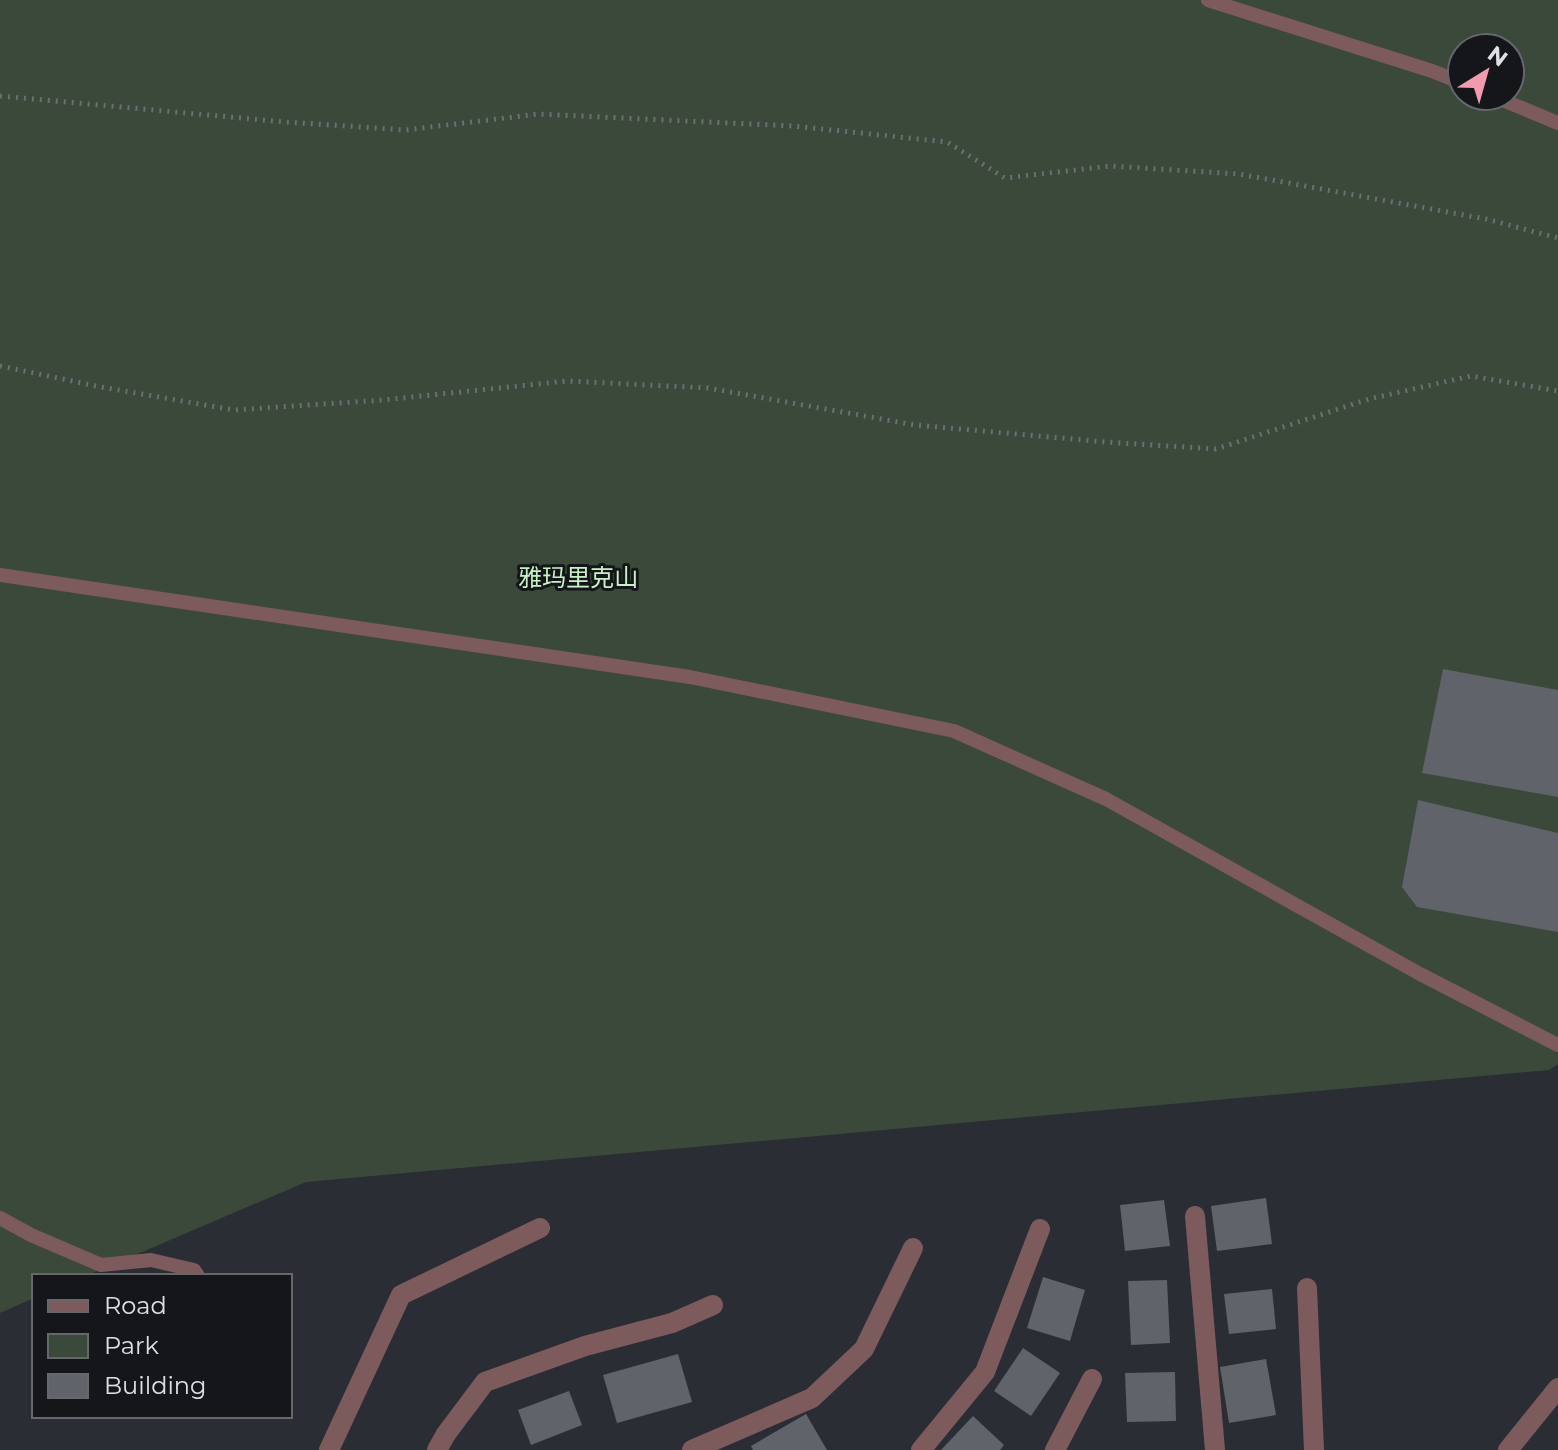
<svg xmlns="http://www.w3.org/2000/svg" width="1558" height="1450" font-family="Montserrat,'Noto Sans SC',sans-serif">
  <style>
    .green { fill: #3a493a; fill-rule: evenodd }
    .building { fill: #60636a }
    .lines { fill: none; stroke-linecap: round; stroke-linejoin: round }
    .path { stroke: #6c6e74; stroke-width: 5; stroke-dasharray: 2 6; stroke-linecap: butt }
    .lane { stroke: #7d5b5d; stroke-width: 14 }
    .street { stroke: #7d5b5d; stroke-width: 20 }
    .labels { text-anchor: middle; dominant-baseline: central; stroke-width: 6; stroke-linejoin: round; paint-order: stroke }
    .park-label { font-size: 24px; fill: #c8f0c6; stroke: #151619 }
  </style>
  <rect width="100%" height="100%" fill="#2b2d34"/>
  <path class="green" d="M0 0H1558V1064L1549 1070 306 1182 86 1276H34V1298L0 1313ZM1462 48H1510V96H1462Z"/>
  <g class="building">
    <path d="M1443 669 1558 690V797L1422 773Z"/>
    <path d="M1418 800 1558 833V932L1417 907 1402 887Z"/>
    <path d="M1266 1198 1272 1244 1217 1251 1211 1206Z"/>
    <path d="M1164 1200 1170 1246 1125 1251 1120 1205Z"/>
    <path d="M1043 1277 1085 1290 1070 1341 1027 1328Z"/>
    <path d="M1167 1280 1170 1343 1131 1345 1128 1281Z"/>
    <path d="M1272 1289 1276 1329 1229 1334 1224 1294Z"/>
    <path d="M1023 1348 1060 1373 1031 1416 994 1391Z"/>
    <path d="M678 1354 692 1402 617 1423 603 1375Z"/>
    <path d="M1266 1359 1276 1415 1229 1423 1220 1367Z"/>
    <path d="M1175 1372 1176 1421 1127 1422 1125 1373Z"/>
    <path d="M569 1391 582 1425 531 1445 518 1410Z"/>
    <path d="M806 1414 827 1450H753L751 1446Z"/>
    <path d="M973 1416 1004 1445 1000 1450H941Z"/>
  </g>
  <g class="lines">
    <g class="path">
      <path d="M0 96 285 122 406 130 538 114 793 126 947 142 1005 178 1110 166 1239 174 1486 219 1558 238"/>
      <path d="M0 366 101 387 234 410 383 400 567 381 708 388 915 425 1106 442 1216 449 1369 399 1471 376 1558 391"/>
    </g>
    <g class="lane">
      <path d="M1208 0 1432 71 1462 83"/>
      <path d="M1493 96 1558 123"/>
      <path d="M0 575 690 677 954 731 1106 799 1420 974 1558 1045"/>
      <path d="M0 1218 31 1235 101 1265 151 1260 194 1270 198 1276"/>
    </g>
    <g class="street">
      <path d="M1195 1216 1215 1450"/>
      <path d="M1307 1288 1314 1450"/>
      <path d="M329 1450 401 1295 540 1228"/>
      <path d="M437 1450 446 1434 485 1382 585 1346 672 1323 713 1305"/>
      <path d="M692 1450 812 1398 864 1349 913 1248"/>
      <path d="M921 1450 985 1372 1040 1229"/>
      <path d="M1055 1450 1092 1379"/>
      <path d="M1508 1450 1558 1388"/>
    </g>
  </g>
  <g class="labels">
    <g class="park-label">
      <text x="578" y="577">雅玛里克山</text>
    </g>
  </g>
  <rect x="32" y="1274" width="260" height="144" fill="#151619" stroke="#66676b" stroke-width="2"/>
  <rect x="48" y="1300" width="40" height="12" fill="#7d5b5d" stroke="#66676b" stroke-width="2"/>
  <text x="104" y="1314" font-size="24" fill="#dfe0e5">Road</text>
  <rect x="48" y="1334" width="40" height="24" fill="#3a493a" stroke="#66676b" stroke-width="2"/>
  <text x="104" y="1354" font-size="24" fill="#dfe0e5">Park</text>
  <rect x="48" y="1374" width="40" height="24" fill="#60636a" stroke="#66676b" stroke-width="2"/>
  <text x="104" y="1394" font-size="24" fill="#dfe0e5">Building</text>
  <g transform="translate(1486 72) rotate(37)"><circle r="38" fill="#151619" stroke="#66676b" stroke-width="2"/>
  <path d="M0-6L14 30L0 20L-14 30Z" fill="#f29ab0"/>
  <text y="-12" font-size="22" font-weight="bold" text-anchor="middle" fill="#dfe0e5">N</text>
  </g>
</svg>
